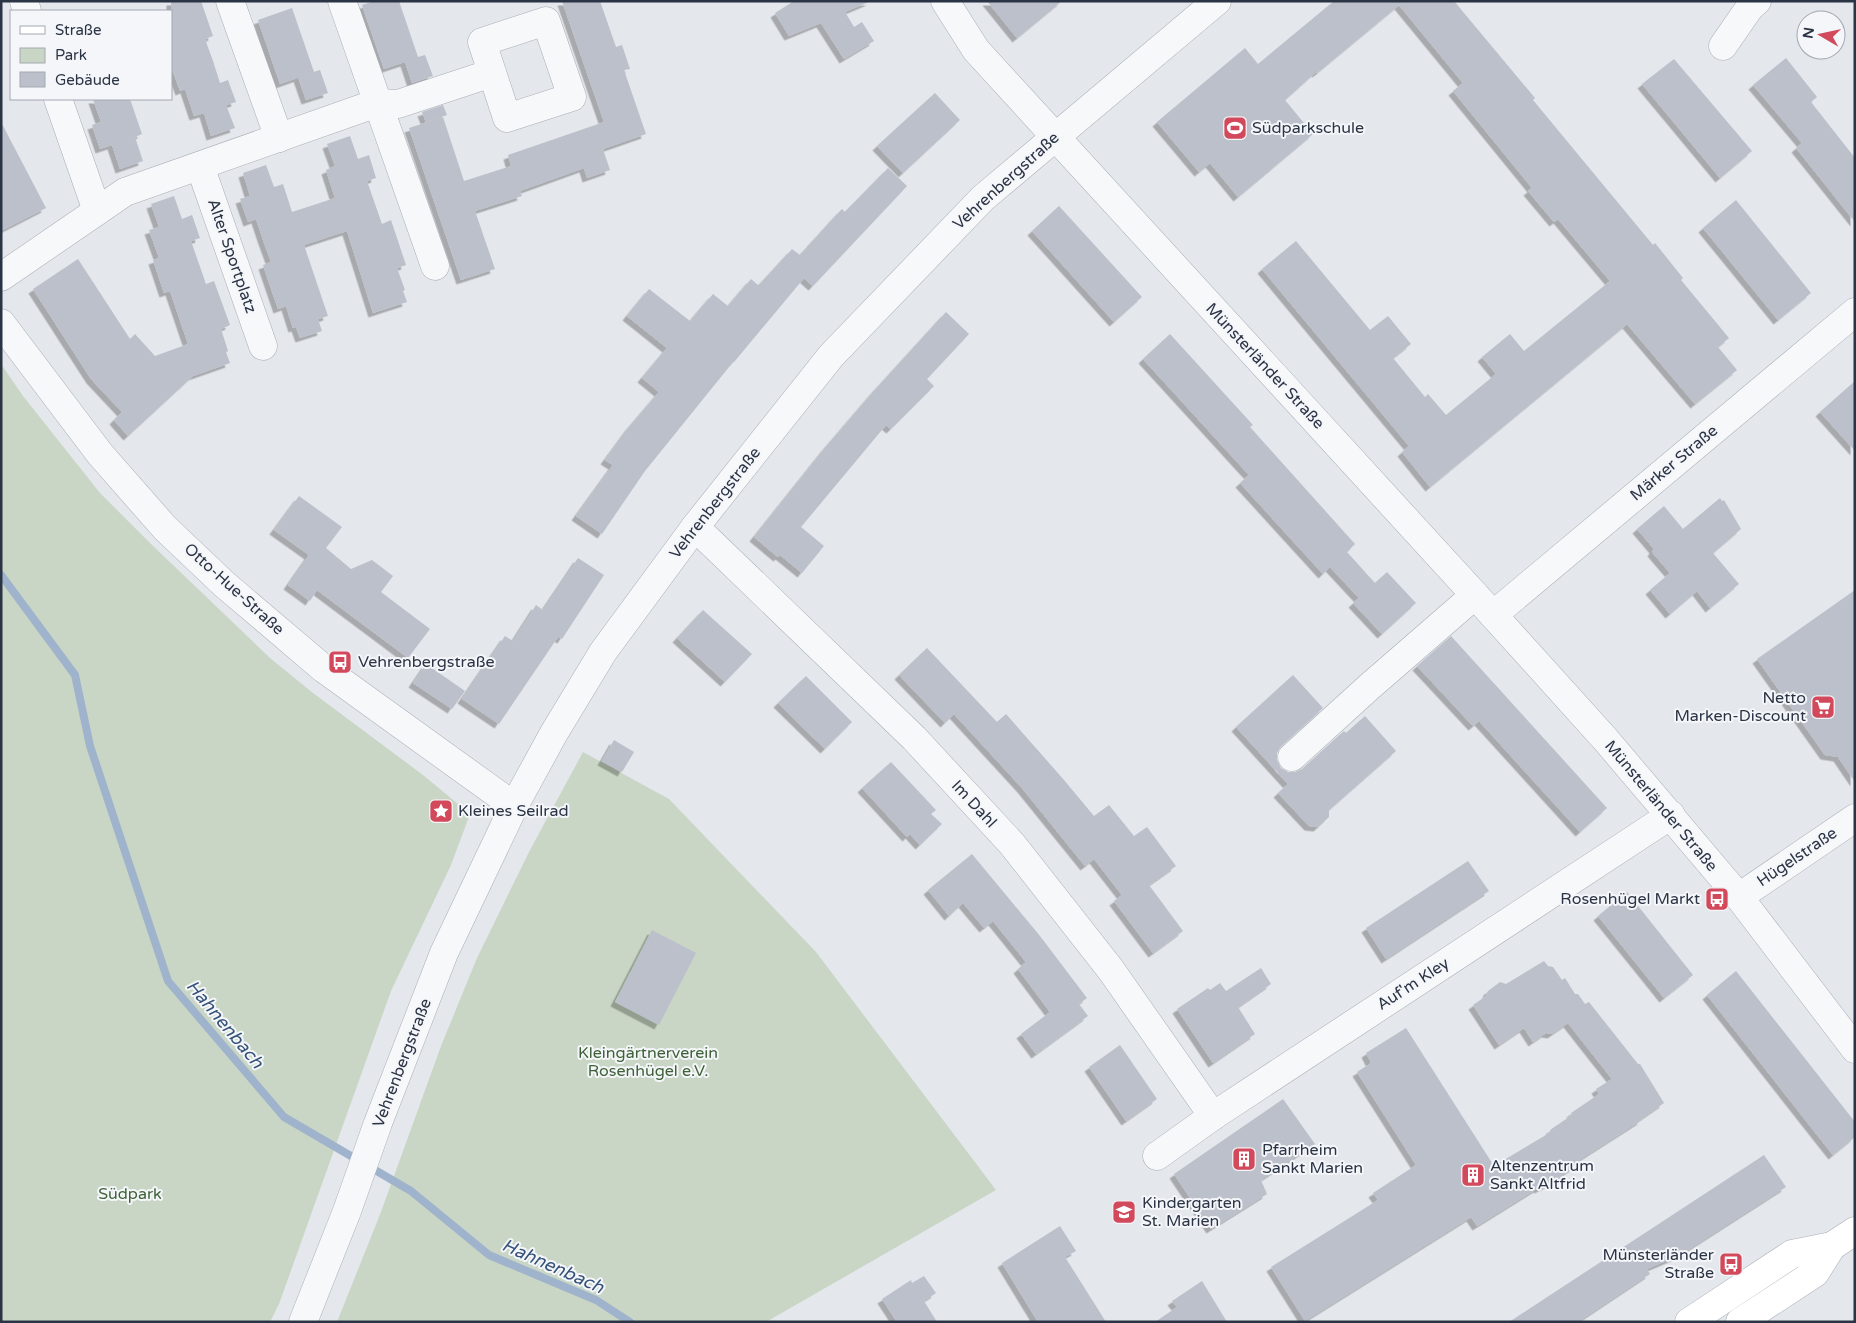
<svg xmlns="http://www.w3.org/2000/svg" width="1856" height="1323" font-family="'Varela Round',sans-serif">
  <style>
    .green { fill: #c9d6c5 }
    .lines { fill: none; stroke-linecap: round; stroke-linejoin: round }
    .stream { stroke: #9fb4cc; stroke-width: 8 }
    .building { fill: #bbc0ca; filter: url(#shadow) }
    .street-casing { stroke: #a9aeb7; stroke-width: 29 }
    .secondary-casing { stroke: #a9aeb7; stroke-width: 29 }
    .street { stroke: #f7f8fa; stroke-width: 28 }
    .secondary { stroke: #fff; stroke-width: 28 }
    .labels { text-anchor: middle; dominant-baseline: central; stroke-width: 4; stroke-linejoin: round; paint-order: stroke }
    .poi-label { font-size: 16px; fill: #2b3445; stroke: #f4f6f9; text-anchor: start }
    .street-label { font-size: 16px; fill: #2b3445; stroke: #f4f6f9 }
    .park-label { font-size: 16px; fill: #3f6138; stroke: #f4f6f9 }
    .water-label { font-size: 18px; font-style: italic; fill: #34527a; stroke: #f4f6f9 }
  </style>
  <defs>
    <filter id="shadow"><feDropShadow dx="-4.5" dy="4.5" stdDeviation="0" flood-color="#0004"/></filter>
  </defs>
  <rect width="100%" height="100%" fill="#e4e7ec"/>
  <g class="green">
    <path d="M1 364 23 396 100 493 151 544 270 658 313 693 423 775 470 814 451 865 391 991 279 1304 270 1322H1Z"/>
    <path d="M583 752 669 799 816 952 996 1190 766 1322H337L381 1212 441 1046 477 958 530 850Z"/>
  </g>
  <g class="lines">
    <path class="stream" d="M1 575 75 675 90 746 168 981 284 1117 411 1191 489 1255 596 1300 630 1322"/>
  </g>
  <g class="building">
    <path d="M171 1H201L213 36 205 39 213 61 220 83 228 80 236 102 226 105 235 128 211 136 204 113 194 116 185 89 180 91 171 66Z"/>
    <path d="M374 1H399L418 57 425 55 433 76 412 83 405 62 384 69 362 5Z"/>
    <path d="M562 1H600L616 47 622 45 630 69 624 70 646 134 603 149 610 170 587 178 584 168 520 191 522 196 475 211 495 269 461 280 409 128 443 117 464 181 511 166 508 155 604 122Z"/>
    <path d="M794 1H871L845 12 854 27 862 22 874 41 844 59 821 23 789 36 775 13Z"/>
    <path d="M987 1H1062L1017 38Z"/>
    <path d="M1334 1H1454L1535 98 1533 100 1653 245 1655 243 1683 278 1681 280 1729 338 1718 347 1737 370 1695 404 1627 324 1430 487 1402 452 1409 446 1262 269 1296 241 1370 330 1388 316 1411 344 1393 358 1425 397 1428 394 1446 415 1496 374 1482 357 1510 334 1524 351 1610 281 1558 219 1554 222 1528 191 1532 188 1453 91 1463 83 1399 5 1317 73 1316 72 1285 100 1313 134 1238 197 1210 163 1199 172 1157 122 1245 48 1258 64Z"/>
    <path d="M292 8 314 72 280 84 258 20Z"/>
    <path d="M1786 58 1817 97 1811 102 1855 158V222L1796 148 1802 143 1753 85Z"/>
    <path d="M1674 59 1752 151 1720 178 1642 84Z"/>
    <path d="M320 70 328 93 306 100 298 77Z"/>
    <path d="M935 93 960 120 903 173 877 146Z"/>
    <path d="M93 99H130L142 134 135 137 143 161 120 169 112 145 100 149 92 125 101 122Z"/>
    <path d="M443 105 447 115 426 122 422 112Z"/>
    <path d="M1 122 46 208 1 231Z"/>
    <path d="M350 136 358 159 369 155 376 178 367 181 382 224 391 220 406 265 397 268 405 290 403 291 407 302 373 313 347 231 304 245 328 316 318 319 322 331 300 338 296 327 293 328 286 306 278 309 263 265 271 262 263 240 256 219 248 222 240 199 250 196 243 173 266 165 274 187 283 184 292 212 335 198 326 170 335 166 327 144Z"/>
    <path d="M888 168 907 186 813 286 804 278 734 362H733L645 471 602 534 576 516 613 465 605 460 630 426 659 392 642 378 667 348 627 316 649 289 690 321 713 294 728 306 751 279 758 285 760 284 792 249 800 255 840 211 842 209 845 212Z"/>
    <path d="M174 196 182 219 192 215 200 238 191 241 206 284 214 281 230 325 221 329 228 351 226 352 230 363 193 376 128 436 114 420 122 412 91 379 33 289 78 259 130 339 135 334 155 356 188 344 170 291 164 293 153 260 159 258 149 230 159 227 151 204Z"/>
    <path d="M1736 200 1811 293 1778 320 1703 228Z"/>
    <path d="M1059 206 1142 297 1114 322 1032 231Z"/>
    <path d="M946 312 969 334 927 379 934 386 891 429 886 425 801 527 824 546 802 573 780 555 778 557 754 537 825 448 873 392Z"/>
    <path d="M1170 334 1253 425 1250 427 1355 544 1347 552 1375 583 1387 572 1416 603 1382 634 1353 603 1359 598 1330 567 1323 574 1240 483 1249 475 1143 359Z"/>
    <path d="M1855 381V451L1820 412Z"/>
    <path d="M299 496 342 527 326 548 351 569 372 560 393 576 381 592 430 629 408 658 317 590 310 601 288 585 309 555 274 530Z"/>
    <path d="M1720 498 1722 501 1724 500 1741 529 1713 553 1739 584 1710 608 1697 591 1670 614 1650 590 1670 573 1652 552 1654 549 1637 529 1664 506 1683 529Z"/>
    <path d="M578 558 604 575 562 639 558 637 499 724 462 699 505 636 513 641 536 605 543 610Z"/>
    <path d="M1855 590V782L1838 757 1825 755 1757 659Z"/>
    <path d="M703 610 752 654 725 682 677 638Z"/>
    <path d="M1451 636 1607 808 1580 832 1479 721 1473 726 1417 666Z"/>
    <path d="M927 648 997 722 1006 714 1064 780 1094 816 1109 805 1134 836 1147 827 1176 866 1149 885 1183 931 1153 953 1114 901 1122 895 1094 859 1085 866 1022 788 954 714 945 723 899 675Z"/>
    <path d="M426 664 465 691 452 709 413 683Z"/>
    <path d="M1293 675 1323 708 1281 746 1277 753V760L1281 768 1288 772H1295L1302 769 1344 731 1346 733 1365 716 1396 751 1329 810V817L1318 827 1309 826 1278 793 1288 784 1236 727Z"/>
    <path d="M806 676 852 722 825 749 778 703Z"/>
    <path d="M614 740 634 752 622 772 602 761Z"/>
    <path d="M891 762 936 810 931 814 942 824 920 845 910 834 907 837 862 788Z"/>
    <path d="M972 854 1040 936 1087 998 1079 1004 1088 1016 1036 1054 1021 1034 1050 1012 1018 969 1026 962 993 921 984 928 963 903 949 916 928 890Z"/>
    <path d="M1468 861 1489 891 1386 959 1366 928Z"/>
    <path d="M1627 892 1693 975 1664 998 1598 916Z"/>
    <path d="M652 930 696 953 659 1025 615 1002Z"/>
    <path d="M1544 961 1548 966 1553 967 1562 980 1565 978 1575 994H1578L1585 1004 1589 1002 1638 1064H1640L1664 1103 1641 1119 1642 1120 1573 1164 1574 1167 1551 1183 1539 1189 1538 1188 1477 1226 1471 1217 1305 1321 1271 1267 1378 1200 1373 1193 1416 1165 1357 1072 1371 1063 1366 1053 1406 1028 1494 1166 1551 1132 1550 1130 1572 1115 1571 1113 1599 1094 1596 1089 1612 1079 1568 1023 1552 1034 1546 1033 1533 1042 1524 1028 1499 1045 1473 1005 1486 996 1488 991 1500 982 1506 984Z"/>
    <path d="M1261 968 1271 984 1238 1007 1255 1034 1213 1063 1177 1009 1208 988 1210 990 1220 983 1226 991Z"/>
    <path d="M1736 971 1855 1122V1137L1833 1155 1707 995Z"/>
    <path d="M1120 1045 1157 1099 1126 1121 1089 1067Z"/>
    <path d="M1283 1099 1315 1144 1261 1180 1267 1194 1211 1229 1174 1174Z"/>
    <path d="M1764 1155 1786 1187 1680 1255 1647 1269 1650 1274 1578 1322H1509Z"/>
    <path d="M1060 1226 1076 1251 1065 1257 1106 1322H1038L1002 1263Z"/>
    <path d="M924 1276 936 1293 924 1301 937 1322H897L882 1299 911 1280 912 1283Z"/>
    <path d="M1202 1281 1227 1322H1155L1177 1307 1172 1301Z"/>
  </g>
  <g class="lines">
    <g class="street-casing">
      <g id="street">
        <path d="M24 1 27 11"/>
        <path d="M230 1 279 138"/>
        <path d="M342 1 435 266"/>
        <path d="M945 1 976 50 1475 595 1606 740 1739 897 1855 1049"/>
        <path d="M546 21 572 97 507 118 482 42Z"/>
        <path d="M1723 46 1750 7 1757 1"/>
        <path d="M58 99 97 211"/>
        <path d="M200 166 263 346"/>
        <path d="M1 277 125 192 377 103 398 104 492 73"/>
        <path d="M1 323 100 454 165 528 224 584 324 669 514 806"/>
        <path d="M695 527 914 738 1012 844 1111 970 1213 1116"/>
        <path d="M1493 615 1855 312"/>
        <path d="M1292 757 1369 687 1475 595"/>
        <path d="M1739 897 1855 818"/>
        <path d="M1157 1156 1213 1116 1671 815"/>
        <path d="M303 1322 347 1211 378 1123 444 953 514 806 554 733 603 652 695 527 831 356 983 198 1217 1"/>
      </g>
    </g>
    <g class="secondary-casing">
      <g id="secondary">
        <path d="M1689 1322 1792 1254 1832 1246 1855 1231"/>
        <path d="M1740 1322 1815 1273 1832 1246"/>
      </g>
    </g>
    <use href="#street" class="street"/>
    <use href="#secondary" class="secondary"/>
  </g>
  <defs>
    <g id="stadium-square" transform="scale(1.25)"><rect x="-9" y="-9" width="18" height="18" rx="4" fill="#d1495b" stroke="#f4f6f9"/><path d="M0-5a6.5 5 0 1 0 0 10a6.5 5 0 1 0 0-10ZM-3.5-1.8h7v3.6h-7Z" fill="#fff"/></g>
    <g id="bus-square" transform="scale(1.25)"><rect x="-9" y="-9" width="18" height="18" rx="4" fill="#d1495b" stroke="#f4f6f9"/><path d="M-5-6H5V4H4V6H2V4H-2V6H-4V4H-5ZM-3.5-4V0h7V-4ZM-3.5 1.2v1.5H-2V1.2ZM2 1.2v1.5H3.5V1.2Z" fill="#fff"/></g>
    <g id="supermarket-square" transform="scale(1.25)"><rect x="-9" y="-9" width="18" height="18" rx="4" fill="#d1495b" stroke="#f4f6f9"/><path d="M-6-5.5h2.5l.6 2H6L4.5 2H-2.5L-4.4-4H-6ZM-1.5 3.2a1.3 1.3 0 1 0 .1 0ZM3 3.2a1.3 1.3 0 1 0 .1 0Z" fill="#fff"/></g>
    <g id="sight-square" transform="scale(1.25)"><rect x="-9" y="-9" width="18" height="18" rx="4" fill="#d1495b" stroke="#f4f6f9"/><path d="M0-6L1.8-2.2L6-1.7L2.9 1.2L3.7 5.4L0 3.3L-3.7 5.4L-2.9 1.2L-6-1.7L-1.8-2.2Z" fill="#fff"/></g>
    <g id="building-square" transform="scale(1.25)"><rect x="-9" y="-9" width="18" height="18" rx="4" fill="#d1495b" stroke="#f4f6f9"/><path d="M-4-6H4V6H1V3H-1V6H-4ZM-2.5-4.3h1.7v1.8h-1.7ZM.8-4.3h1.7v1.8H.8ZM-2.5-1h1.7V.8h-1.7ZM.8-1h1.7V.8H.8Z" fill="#fff"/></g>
    <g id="school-square" transform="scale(1.25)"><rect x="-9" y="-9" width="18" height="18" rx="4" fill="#d1495b" stroke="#f4f6f9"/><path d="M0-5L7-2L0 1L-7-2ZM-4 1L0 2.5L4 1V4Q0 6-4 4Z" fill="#fff"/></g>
  </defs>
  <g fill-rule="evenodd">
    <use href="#stadium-square" x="1235" y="128"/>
    <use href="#bus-square" x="340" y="662"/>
    <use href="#supermarket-square" x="1823" y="707"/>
    <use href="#sight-square" x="441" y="811"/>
    <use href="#bus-square" x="1717" y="899"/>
    <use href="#building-square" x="1244" y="1159"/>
    <use href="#building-square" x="1473" y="1175"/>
    <use href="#school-square" x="1124" y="1212"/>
    <use href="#bus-square" x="1731" y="1264"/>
  </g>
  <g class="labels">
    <g class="poi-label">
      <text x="1252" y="128">Südparkschule</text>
      <text x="358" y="662">Vehrenbergstraße</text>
      <text x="1806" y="698" text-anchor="end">Netto<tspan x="1806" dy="18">Marken-Discount</tspan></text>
      <text x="458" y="811">Kleines Seilrad</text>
      <text x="1700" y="899" text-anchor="end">Rosenhügel Markt</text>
      <text x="1262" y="1150">Pfarrheim<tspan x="1262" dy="18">Sankt Marien</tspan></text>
      <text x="1490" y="1166">Altenzentrum<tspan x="1490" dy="18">Sankt Altfrid</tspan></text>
      <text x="1142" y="1203">Kindergarten<tspan x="1142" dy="18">St. Marien</tspan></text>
      <text x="1714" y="1255" text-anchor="end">Münsterländer<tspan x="1714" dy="18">Straße</tspan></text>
    </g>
    <g class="street-label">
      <text transform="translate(1006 181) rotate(-42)">Vehrenbergstraße</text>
      <text transform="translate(232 256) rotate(71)">Alter Sportplatz</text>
      <text transform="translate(1265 366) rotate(47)">Münsterländer Straße</text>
      <text transform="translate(1674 463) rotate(-40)">Märker Straße</text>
      <text transform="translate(715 503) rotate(-52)">Vehrenbergstraße</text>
      <text transform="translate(234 589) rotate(42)">Otto-Hue-Straße</text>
      <text transform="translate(974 804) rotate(47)">Im Dahl</text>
      <text transform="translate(1661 806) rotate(50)">Münsterländer Straße</text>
      <text transform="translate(1797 857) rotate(-34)">Hügelstraße</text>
      <text transform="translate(1413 984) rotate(-33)">Auf'm Kley</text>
      <text transform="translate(402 1063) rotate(-69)">Vehrenbergstraße</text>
    </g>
    <g class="park-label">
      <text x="648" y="1053">Kleingärtnerverein<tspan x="648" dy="18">Rosenhügel e.V.</tspan></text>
      <text x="130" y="1194">Südpark</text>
    </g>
    <g class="water-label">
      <text transform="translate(225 1024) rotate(50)">Hahnenbach</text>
      <text transform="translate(553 1266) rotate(24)">Hahnenbach</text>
    </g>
  </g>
  <rect width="1856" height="1323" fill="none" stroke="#2b3445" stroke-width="5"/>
  <rect x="10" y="10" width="162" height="90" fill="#f4f6f9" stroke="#a4a8b1"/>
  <rect x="20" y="26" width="25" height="8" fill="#ffffff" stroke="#a4a8b1"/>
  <text x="55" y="35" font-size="15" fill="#2b3445">Straße</text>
  <rect x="20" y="48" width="25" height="15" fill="#c9d6c5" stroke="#a4a8b1"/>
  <text x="55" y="60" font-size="15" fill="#2b3445">Park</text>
  <rect x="20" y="72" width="25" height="15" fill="#bbc0ca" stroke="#a4a8b1"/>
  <text x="55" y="85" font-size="15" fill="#2b3445">Gebäude</text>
  <g transform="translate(1821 35) rotate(279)"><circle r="24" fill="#f4f6f9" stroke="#a4a8b1"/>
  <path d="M0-4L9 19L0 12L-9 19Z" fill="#d1495b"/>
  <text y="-8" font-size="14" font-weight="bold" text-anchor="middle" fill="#2b3445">N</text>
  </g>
</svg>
